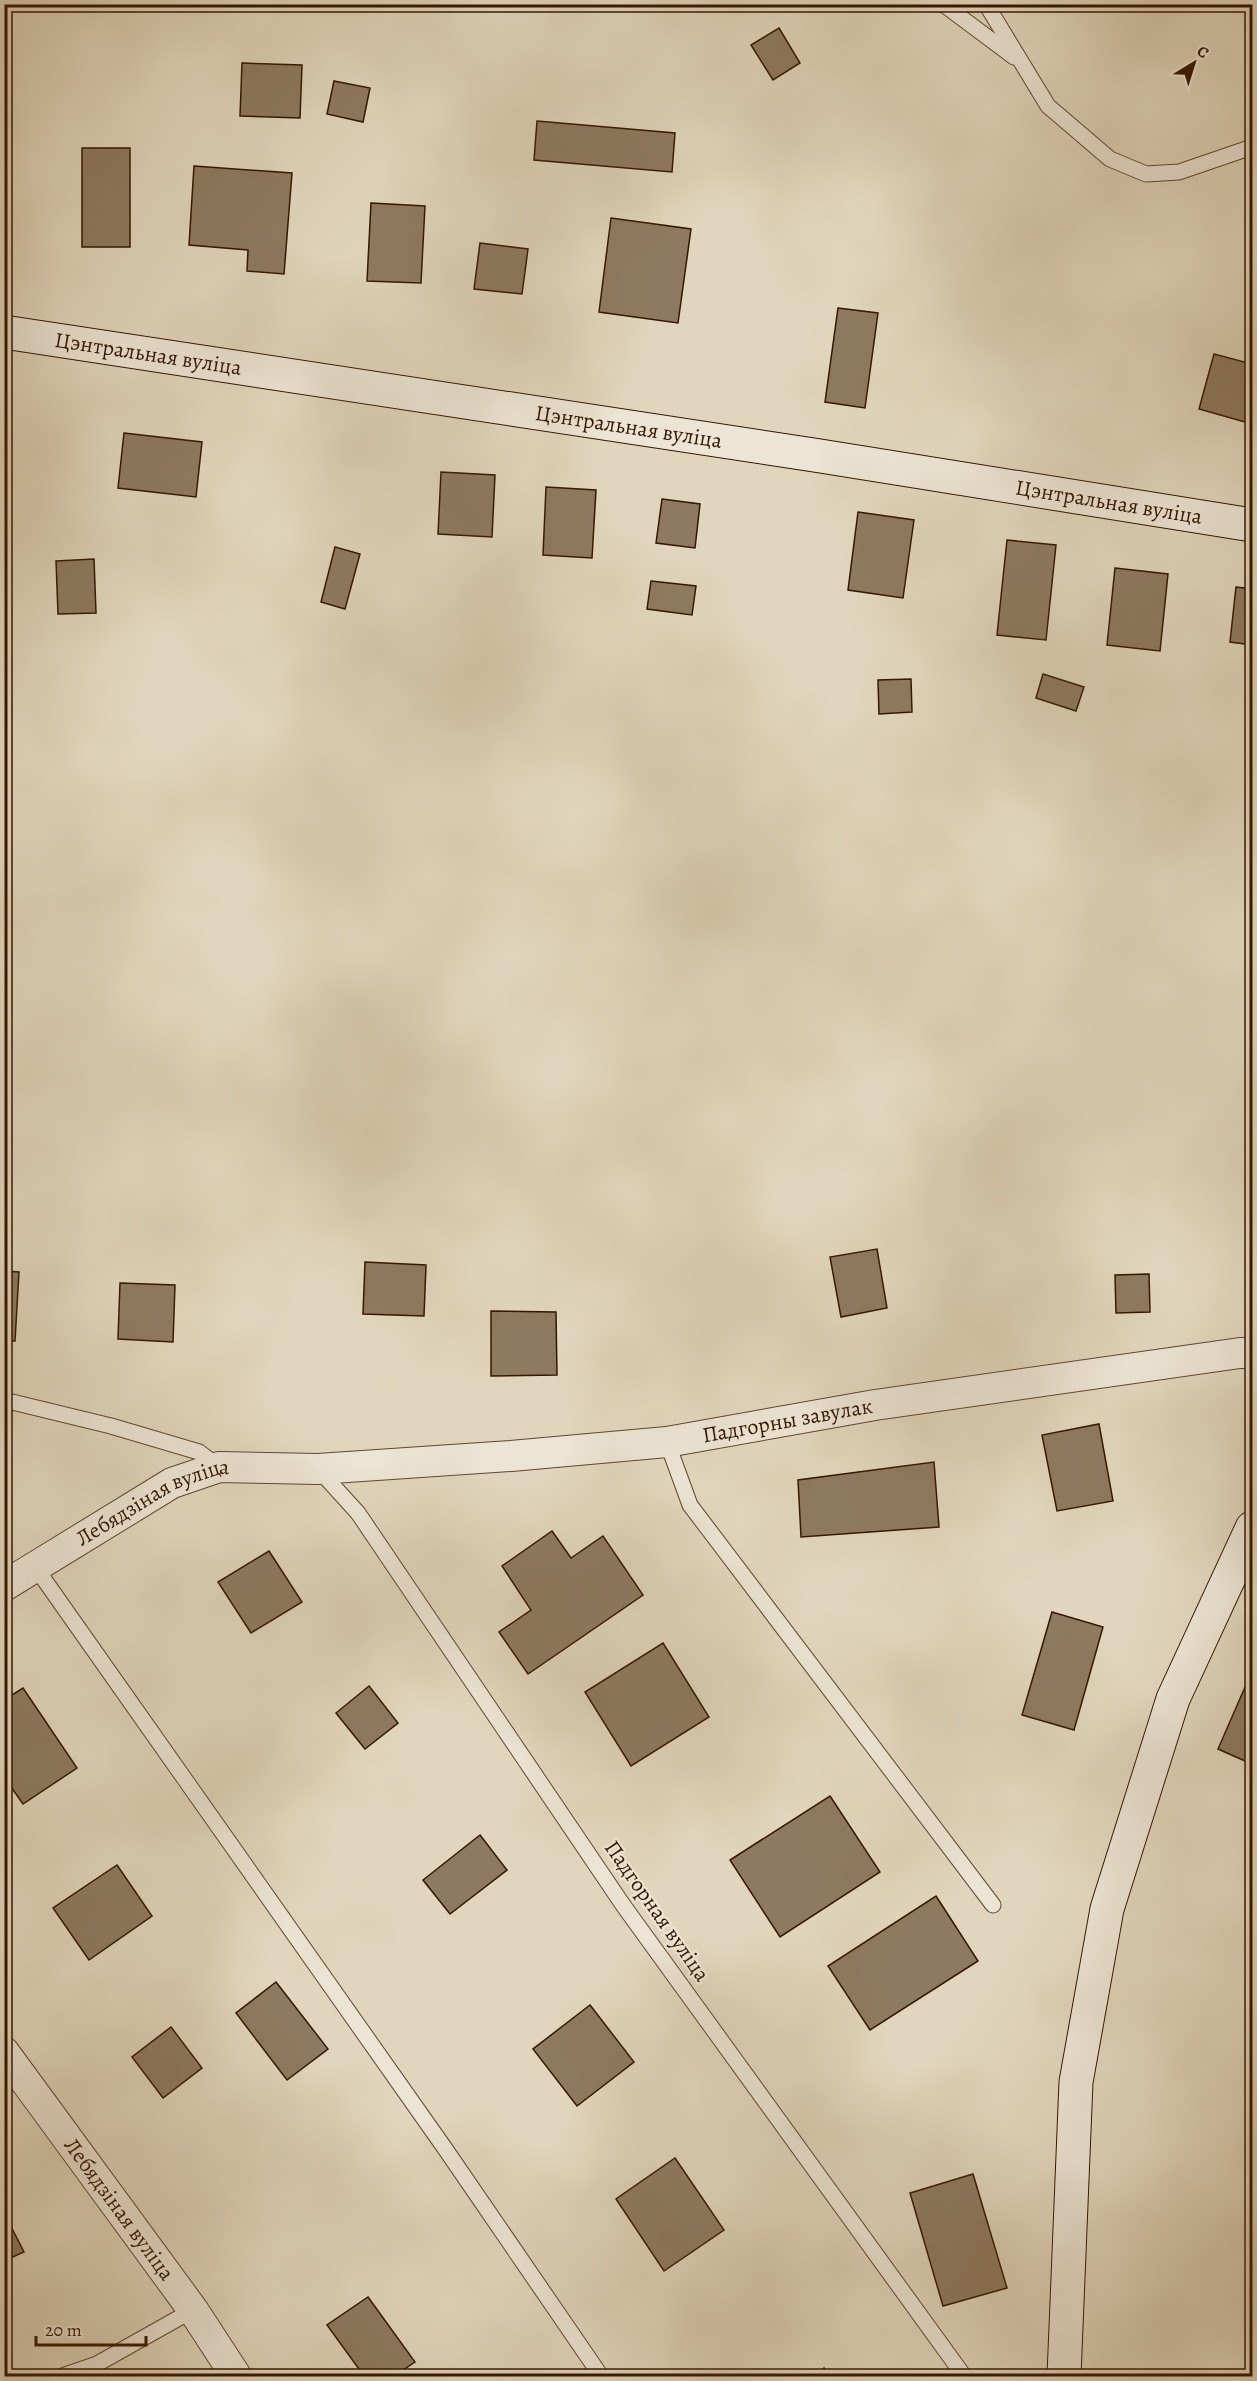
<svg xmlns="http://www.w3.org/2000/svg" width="1257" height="2381" font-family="Alegreya,serif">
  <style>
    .building { fill: #8e7a62; stroke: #341700; stroke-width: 1.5 }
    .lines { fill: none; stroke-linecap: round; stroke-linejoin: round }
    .lane-casing { stroke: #5f472f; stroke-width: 17 }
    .street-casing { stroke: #5f472f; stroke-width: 32 }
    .secondary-casing { stroke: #341700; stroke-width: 35 }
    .lane { stroke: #ece4d4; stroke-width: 15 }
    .street { stroke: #ece4d4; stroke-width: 30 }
    .secondary { stroke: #ece4d4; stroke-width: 33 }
    .labels { text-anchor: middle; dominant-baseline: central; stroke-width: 4.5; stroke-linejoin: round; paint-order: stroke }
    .street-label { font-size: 22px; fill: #341700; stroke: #ece4d4 }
  </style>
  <rect width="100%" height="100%" fill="#e1d6bd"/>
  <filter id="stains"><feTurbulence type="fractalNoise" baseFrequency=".00333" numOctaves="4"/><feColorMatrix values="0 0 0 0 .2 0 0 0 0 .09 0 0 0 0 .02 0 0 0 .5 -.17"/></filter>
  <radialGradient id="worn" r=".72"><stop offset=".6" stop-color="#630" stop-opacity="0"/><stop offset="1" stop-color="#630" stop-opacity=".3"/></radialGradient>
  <g class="building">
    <path d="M779 28 800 63 773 80 751 45Z"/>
    <path d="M242 63 302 65 300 118 240 116Z"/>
    <path d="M334 81 370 88 363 122 327 114Z"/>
    <path d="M537 121 675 133 672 172 534 160Z"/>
    <rect x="82" y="148" width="48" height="99"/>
    <path d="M194 166 292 173 284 274 247 271 248 250 189 245Z"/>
    <path d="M371 203 425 206 421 283 367 281Z"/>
    <path d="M611 218 691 229 678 323 599 312Z"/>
    <path d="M480 243 528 249 522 294 474 289Z"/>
    <path d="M838 308 878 313 865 408 825 402Z"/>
    <path d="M1214 354 1252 364V424L1199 409Z"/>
    <path d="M124 433 202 442 196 497 118 488Z"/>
    <path d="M441 472 495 475 492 537 438 534Z"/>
    <path d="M546 487 596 490 592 558 543 555Z"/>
    <path d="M662 499 700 504 695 548 656 543Z"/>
    <path d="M858 512 914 520 903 598 848 590Z"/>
    <path d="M1007 540 1056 545 1046 640 997 635Z"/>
    <path d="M335 547 360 554 345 609 321 602Z"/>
    <path d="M94 559 96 613 58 614 56 561Z"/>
    <path d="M1115 568 1168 574 1160 651 1107 645Z"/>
    <path d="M651 581 696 586 692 615 647 609Z"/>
    <path d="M1236 587 1252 589V645L1230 642Z"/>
    <path d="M1043 674 1084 687 1076 711 1036 698Z"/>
    <path d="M911 679 912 712 879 714 878 680Z"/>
    <path d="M877 1249 887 1308 841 1317 830 1257Z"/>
    <path d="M365 1262 426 1265 424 1316 363 1314Z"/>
    <path d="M4 1271 19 1272 15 1341H4Z"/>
    <path d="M1149 1274 1150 1312 1116 1313 1115 1275Z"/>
    <path d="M120 1283 175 1285 173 1342 118 1339Z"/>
    <path d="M491 1311 556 1312 557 1375 491 1376Z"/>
    <path d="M1099 1424 1113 1501 1057 1511 1042 1435Z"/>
    <path d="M934 1462 939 1527 801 1537 798 1480Z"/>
    <path d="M552 1531 571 1558 603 1536 643 1595 528 1674 499 1632 531 1610 502 1566Z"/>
    <path d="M269 1551 302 1602 251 1633 218 1582Z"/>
    <path d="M1052 1612 1103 1627 1074 1730 1022 1715Z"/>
    <path d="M663 1643 709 1717 631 1766 585 1692Z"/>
    <path d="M1252 1671V1764L1218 1749Z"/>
    <path d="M369 1686 398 1723 365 1749 336 1713Z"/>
    <path d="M23 1688 77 1768 23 1804 4 1777V1700Z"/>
    <path d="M830 1796 880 1872 780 1937 730 1860Z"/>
    <path d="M480 1835 507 1870 450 1914 423 1880Z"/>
    <path d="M117 1865 152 1916 89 1960 53 1908Z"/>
    <path d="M936 1896 978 1961 870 2030 828 1966Z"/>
    <path d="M276 1982 328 2049 287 2080 236 2013Z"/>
    <path d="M590 2005 634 2062 577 2106 533 2049Z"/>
    <path d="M171 2027 202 2068 163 2098 132 2057Z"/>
    <path d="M675 2158 724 2230 664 2271 616 2199Z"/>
    <path d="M973 2174 1007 2288 943 2306 910 2193Z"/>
    <path d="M4 2213 24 2252 4 2261Z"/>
    <path d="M368 2297 415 2362 394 2376H364L327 2325Z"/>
    <path d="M824 2368 829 2376H812Z"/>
  </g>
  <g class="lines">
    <g class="lane-casing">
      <g id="lane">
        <path d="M943 4 1014 57"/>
        <path d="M986 4 1048 106 1110 159 1146 174 1179 172 1252 147"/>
        <path d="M4 1400 111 1426 199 1452 219 1467"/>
        <path d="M667 1442 690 1505 993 1905"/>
        <path d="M318 1469 358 1513 623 1905 964 2376"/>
        <path d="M36 1568 446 2150 601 2376"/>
        <path d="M62 2376 97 2364 193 2310"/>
      </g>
    </g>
    <g class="street-casing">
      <g id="street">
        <path id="s1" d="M4 1586 172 1483 219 1467 318 1469 511 1456 667 1442 875 1405 1240 1353H1252"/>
        <path id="s2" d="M4 2052 193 2310 236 2376"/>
      </g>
    </g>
    <g class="secondary-casing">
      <g id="secondary">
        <path id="s3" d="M4 332 814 455 1252 525"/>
        <path d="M1064 2376 1076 2082 1107 1909 1173 1699 1252 1528"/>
      </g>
    </g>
    <use href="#lane" class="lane"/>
    <use href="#street" class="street"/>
    <use href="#secondary" class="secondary"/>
  </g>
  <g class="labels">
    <g class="street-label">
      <text stroke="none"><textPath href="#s3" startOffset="146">Цэнтральная вуліца</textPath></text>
      <text stroke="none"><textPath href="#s3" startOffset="632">Цэнтральная вуліца</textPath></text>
      <text stroke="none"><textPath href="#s3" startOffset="1118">Цэнтральная вуліца</textPath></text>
      <text stroke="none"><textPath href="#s1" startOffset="818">Падгорны завулак</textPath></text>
      <text stroke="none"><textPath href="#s1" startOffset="172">Лебядзіная вуліца</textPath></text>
      <text transform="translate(657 1911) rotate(55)">Падгорная вуліца</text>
      <text stroke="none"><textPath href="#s2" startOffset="195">Лебядзіная вуліца</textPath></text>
    </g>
  </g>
  <rect width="1257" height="2381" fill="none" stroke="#e1d6bd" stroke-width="24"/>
  <rect x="6" y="6" width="1245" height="2369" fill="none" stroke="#341700" stroke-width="3"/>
  <rect x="12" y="12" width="1233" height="2357" fill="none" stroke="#341700" stroke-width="1.5"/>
  <g transform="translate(1194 63) rotate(38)" stroke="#ece4d4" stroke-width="4.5" paint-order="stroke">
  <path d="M0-4.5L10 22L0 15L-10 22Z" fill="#341700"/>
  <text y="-9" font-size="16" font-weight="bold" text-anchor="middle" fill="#341700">С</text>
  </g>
  <path d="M36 2336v9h110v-9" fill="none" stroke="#341700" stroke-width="3"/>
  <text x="45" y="2336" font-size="18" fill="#341700" stroke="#ece4d4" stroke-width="4.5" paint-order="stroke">20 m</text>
  <rect width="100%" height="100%" filter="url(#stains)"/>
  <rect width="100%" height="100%" fill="url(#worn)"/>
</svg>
